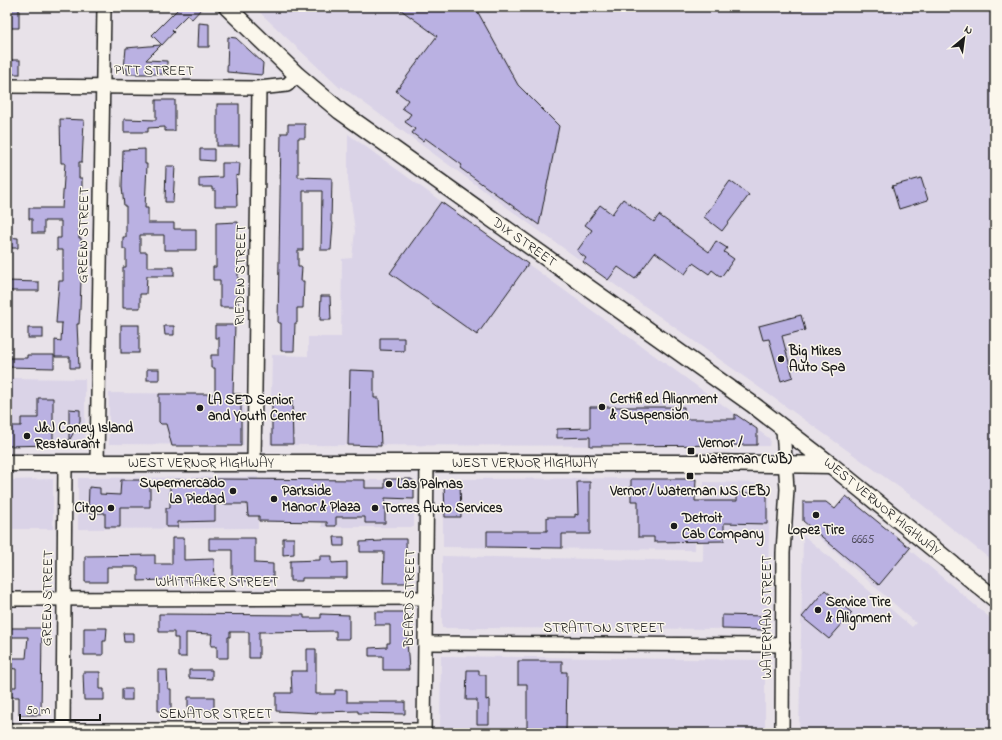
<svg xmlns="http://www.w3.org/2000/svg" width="1002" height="740" font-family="'Indie Flower',sans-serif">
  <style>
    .built { fill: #dad3e7 }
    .building { fill: #bab1e2; stroke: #1c1c1c }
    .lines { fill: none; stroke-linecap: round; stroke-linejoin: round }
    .minor-casing { stroke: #1c1c1c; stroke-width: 16 }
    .tertiary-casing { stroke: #1c1c1c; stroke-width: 19 }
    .minor { stroke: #fbf7ec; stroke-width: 13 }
    .tertiary { stroke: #fbf7ec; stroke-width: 16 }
    .poi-dot { fill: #1c1c1c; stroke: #fbf7ec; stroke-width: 1.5 }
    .labels { text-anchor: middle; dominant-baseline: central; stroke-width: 3; stroke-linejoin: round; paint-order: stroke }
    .number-label { font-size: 12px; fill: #44414e }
    .street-label { font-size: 14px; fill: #1c1c1c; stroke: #fbf7ec }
    .poi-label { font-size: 14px; font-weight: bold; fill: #1c1c1c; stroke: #fbf7ec; text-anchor: start }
  </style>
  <rect width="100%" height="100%" fill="#e8e2e9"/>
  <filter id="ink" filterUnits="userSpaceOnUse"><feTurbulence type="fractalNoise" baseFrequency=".025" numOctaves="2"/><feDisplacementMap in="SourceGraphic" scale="8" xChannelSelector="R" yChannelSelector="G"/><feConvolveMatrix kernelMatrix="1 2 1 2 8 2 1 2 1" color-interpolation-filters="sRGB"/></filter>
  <g filter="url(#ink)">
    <g class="built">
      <path d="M254 7H995V563L910 495 538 230 341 86V89Z"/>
      <path d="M348 134 770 439 769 446 270 445 272 355 308 356V337H341L342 259 352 258 355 231 348 179Z"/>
      <path d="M7 378 85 379V447L7 446Z"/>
      <path d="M109 393 244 394V445L109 444Z"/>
      <path d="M258 477V528L78 529V478Z"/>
      <path d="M695 478V550L443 547V479Z"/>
      <path d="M53 479V529H7V480Z"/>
      <rect x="322" y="480" width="92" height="47"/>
      <path d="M704 482 770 483 767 629 442 628V556L703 561Z"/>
      <path d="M846 496 995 622V731L993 733H799L803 535 912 627 916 623 815 534Z"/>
      <path d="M441 656 765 660V733H440Z"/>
    </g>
    <g class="building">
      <path d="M10 7H19V28H9Z"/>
      <path d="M180 7H203L192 19 187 15 172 30 174 32 162 45 152 35Z"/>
      <path d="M397 7H475L518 85 559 126 539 225 460 168 462 165 425 138 423 141 412 133 415 129 405 122 411 114 402 108 408 100 396 91 437 36Z"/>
      <path d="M199 23 209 24V47H198Z"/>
      <path d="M228 37 236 38 263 63 262 75 227 72Z"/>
      <path d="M161 45 146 60 167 61V74H127V69H124L126 48Z"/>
      <rect x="9" y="60" width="11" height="14"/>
      <path d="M156 100H175V131H165V127L148 128V132H124V119L156 120Z"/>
      <rect x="217" y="104" width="22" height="42"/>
      <path d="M60 119 84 120 82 162H79V178H82V206H80V221H79V238H81L82 252 80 309 79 324H77L79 368H70V357H55V340L61 341 62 323H56L59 281H63V250H57V238H61V221H44V233H32V219H29V208H62L65 163H61Z"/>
      <path d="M288 124H305V138H298V177L332 178 331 222 333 223 331 250H321L322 191H303V250H298V267H302L301 281H304L303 308H297V323H295L294 351H281V323H278L281 133H288Z"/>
      <path d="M145 149V164H147L145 208H148V223H174V229H196V250H164V235H140V252H147V267H174V276H147L146 294H140V308H123V267H126V249H123V237H126V206H124L122 187 123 150Z"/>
      <path d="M200 149H214V161L200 160Z"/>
      <path d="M222 163H240L239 176 236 175 237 206H215V190H212V187H199V178L222 177Z"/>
      <path d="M166 166H175L173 202H165Z"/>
      <path d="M921 178 928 200 899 209 892 186Z"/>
      <path d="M730 181 749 195 722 231 704 217Z"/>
      <path d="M623 199 654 222 659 215 709 252 716 241 727 248 724 252 734 259 721 277 712 270 709 274 693 263 685 274 655 252 635 279 618 267 608 280 583 262 586 258 577 251 592 230 585 225 600 205 612 214Z"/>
      <path d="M441 202 528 264 477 335 390 273Z"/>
      <path d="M238 222V307H220V280H213V267H216V223Z"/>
      <path d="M7 237 18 238V248H7Z"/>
      <path d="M7 281 39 282V291H7Z"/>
      <path d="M321 296H330L331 320H320Z"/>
      <path d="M801 315 805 330 782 336 793 377 781 381 769 339 763 340 759 326Z"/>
      <rect x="121" y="325" width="18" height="28"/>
      <path d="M215 325H235L233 394H241V446H172L166 424H161L159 422V394H215V368H211V355H219V338H215Z"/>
      <path d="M164 326H174V335H165Z"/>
      <rect x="28" y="328" width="15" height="10"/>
      <path d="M380 338H404V351L380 350Z"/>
      <path d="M27 355H54V368L7 367V358H27Z"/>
      <rect x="147" y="369" width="12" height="11"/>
      <path d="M350 370 374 371V398H379L381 446 348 445Z"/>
      <path d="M38 398H53V445L7 446V426H21V418H38Z"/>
      <path d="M272 399H292L293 444H272Z"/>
      <path d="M590 407H684V419H735V414L757 429V445L590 446V437L557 438V429L590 428Z"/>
      <path d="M69 409 80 410V421L69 441Z"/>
      <path d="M219 479 365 480V488H385V479H411L414 481V499L385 498V523H365V517H336V526H327V522L259 521V516H248L247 504H215V521L178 522V527H166V508H170V480Z"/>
      <path d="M631 479H696L695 501H737V493H767V524L724 523V541L654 542V537H638V501H631Z"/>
      <path d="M121 480H150V507H120V527H105V513H88L89 487 100 488V494L120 495Z"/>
      <path d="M444 481H460L461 517H445Z"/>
      <path d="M577 482H590V534H562V548L487 547V531H547V517H575V514L578 515Z"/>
      <path d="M846 496 910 548 879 585 803 521V502H826L835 509Z"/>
      <path d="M334 537H344V546H335Z"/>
      <path d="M172 538H184V560L214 559 215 581 187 582V579L138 581V567H107V582H85V556L155 555V564H172Z"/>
      <path d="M209 538H255V563L273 564V581H232V550H209Z"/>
      <path d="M283 538H294V554L283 555Z"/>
      <path d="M382 539H406L407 583H383L384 552H360V542L382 541Z"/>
      <path d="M320 556H332V563L347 562V578H302V581H290V561L320 560Z"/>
      <path d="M825 590 852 613 829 639 802 617Z"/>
      <path d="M375 612H405L409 670H383V656H369V648L387 647V643H390V625H375Z"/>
      <path d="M159 614 304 615V618H321V614L349 615V639H336V631L259 632V658H249V632H230V637H228V658H217V646H211L212 634 186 633V657H178V638H174V632H159Z"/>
      <path d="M722 615 765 616V630L722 629Z"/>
      <path d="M7 628H42L41 715H19V697H7V687H16V669L7 668V658H26L28 637H7Z"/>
      <path d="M84 628H107L106 641H103V655H84Z"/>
      <path d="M123 633H133V642H124Z"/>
      <path d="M307 649H316V694H335V690H347V702H405V714L358 713V711L318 712V713L276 711V693H292L291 671H307Z"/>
      <path d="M518 661H562V672H567L566 733H527V684H518Z"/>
      <path d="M158 670H167L168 689H171V711H158Z"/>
      <path d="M189 670H212V679L189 678Z"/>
      <path d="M467 670H479V675H486V700L489 699V724H477V700H466Z"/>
      <path d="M83 672H100V689H104V700H84Z"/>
      <rect x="122" y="689" width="10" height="11"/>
      <path d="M188 697H214V710L188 711Z"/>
    </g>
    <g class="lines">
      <g class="minor-casing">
        <g id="minor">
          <path d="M7 86 259 88 287 85 297 75"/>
          <path d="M97 463 104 7"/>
          <path d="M254 463 259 88"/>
          <path d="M7 599 426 598"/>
          <path d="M426 643 783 645"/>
          <path d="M7 730H424"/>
          <path d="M63 733 65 463"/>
          <path d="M424 733 427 463"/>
          <path d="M782 733 783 553 787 489 783 429"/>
        </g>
      </g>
      <g class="tertiary-casing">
        <g id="tertiary">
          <path id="s1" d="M227 7 297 75 340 111 752 404 831 465 995 599"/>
          <path id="s2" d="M7 463H700L831 465"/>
        </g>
      </g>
      <use href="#minor" class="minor"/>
      <use href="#tertiary" class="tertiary"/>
    </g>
  </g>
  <g class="poi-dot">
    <circle cx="781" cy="359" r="4"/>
    <circle cx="602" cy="407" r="4"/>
    <circle cx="200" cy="408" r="4"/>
    <circle cx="27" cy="436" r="4"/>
    <rect x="687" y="447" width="8" height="8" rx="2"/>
    <rect x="686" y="472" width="8" height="8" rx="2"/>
    <circle cx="389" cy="484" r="4"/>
    <circle cx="233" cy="491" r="4"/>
    <circle cx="274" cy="499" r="4"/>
    <circle cx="111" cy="508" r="4"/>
    <circle cx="375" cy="508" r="4"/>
    <circle cx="816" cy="515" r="4"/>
    <circle cx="674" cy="526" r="4"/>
    <circle cx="818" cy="610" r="4"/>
  </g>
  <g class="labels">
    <g class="number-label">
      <text x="863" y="540">6665</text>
    </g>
    <g class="street-label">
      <text transform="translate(154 71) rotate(1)">PITT STREET</text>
      <text transform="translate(84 235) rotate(-89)">GREEN STREET</text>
      <text stroke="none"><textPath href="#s1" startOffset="380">DIX STREET</textPath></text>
      <text transform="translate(241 275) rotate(-89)">RIEDEN STREET</text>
      <text stroke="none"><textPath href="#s2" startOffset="194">WEST VERNOR HIGHWAY</textPath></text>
      <text stroke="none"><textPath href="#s2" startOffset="518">WEST VERNOR HIGHWAY</textPath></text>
      <text stroke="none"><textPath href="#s1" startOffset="825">WEST VERNOR HIGHWAY</textPath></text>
      <text x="217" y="582">WHITTAKER STREET</text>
      <text transform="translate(48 598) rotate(-89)">GREEN STREET</text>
      <text transform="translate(410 598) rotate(-89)">BEARD STREET</text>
      <text transform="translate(767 617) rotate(-90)">WATERMAN STREET</text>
      <text x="604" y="628">STRATTON STREET</text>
      <text x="216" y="714">SENATOR STREET</text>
    </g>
    <g class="poi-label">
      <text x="789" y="351">Big Mikes<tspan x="789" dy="16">Auto Spa</tspan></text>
      <text x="610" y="399">Certified Alignment<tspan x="610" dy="16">&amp; Suspension</tspan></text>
      <text x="208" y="400">LA SED Senior<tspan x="208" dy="16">and Youth Center</tspan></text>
      <text x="35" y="428">J&amp;J Coney Island<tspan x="35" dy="16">Restaurant</tspan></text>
      <text x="699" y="443">Vernor /<tspan x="699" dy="16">Waterman (WB)</tspan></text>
      <text x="225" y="483" text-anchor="end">Supermercado<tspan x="225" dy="16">La Piedad</tspan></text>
      <text x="397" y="484">Las Palmas</text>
      <text x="282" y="491">Parkside<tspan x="282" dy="16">Manor &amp; Plaza</tspan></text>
      <text x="690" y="491" text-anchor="middle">Vernor / Waterman NS (EB)</text>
      <text x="103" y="508" text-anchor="end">Citgo</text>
      <text x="383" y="508">Torres Auto Services</text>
      <text x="682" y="518">Detroit<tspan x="682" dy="16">Cab Company</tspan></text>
      <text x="816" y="530" text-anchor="middle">Lopez Tire</text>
      <text x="826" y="602">Service Tire<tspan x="826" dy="16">&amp; Alignment</tspan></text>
    </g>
  </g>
  <rect width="1002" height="740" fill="none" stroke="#fbf7ec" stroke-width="24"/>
  <rect x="12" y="12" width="978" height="716" fill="none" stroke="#1c1c1c" stroke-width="1.5" filter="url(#ink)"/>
  <g transform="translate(964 38) rotate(29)" stroke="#fbf7ec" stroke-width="3" paint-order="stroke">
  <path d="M0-3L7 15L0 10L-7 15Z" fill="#1c1c1c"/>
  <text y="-6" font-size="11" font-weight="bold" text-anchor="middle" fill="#1c1c1c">N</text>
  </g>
  <path d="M20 714v6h80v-6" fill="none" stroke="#1c1c1c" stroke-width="2"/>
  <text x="26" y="714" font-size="12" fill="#1c1c1c" stroke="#fbf7ec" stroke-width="3" paint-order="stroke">50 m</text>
</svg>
